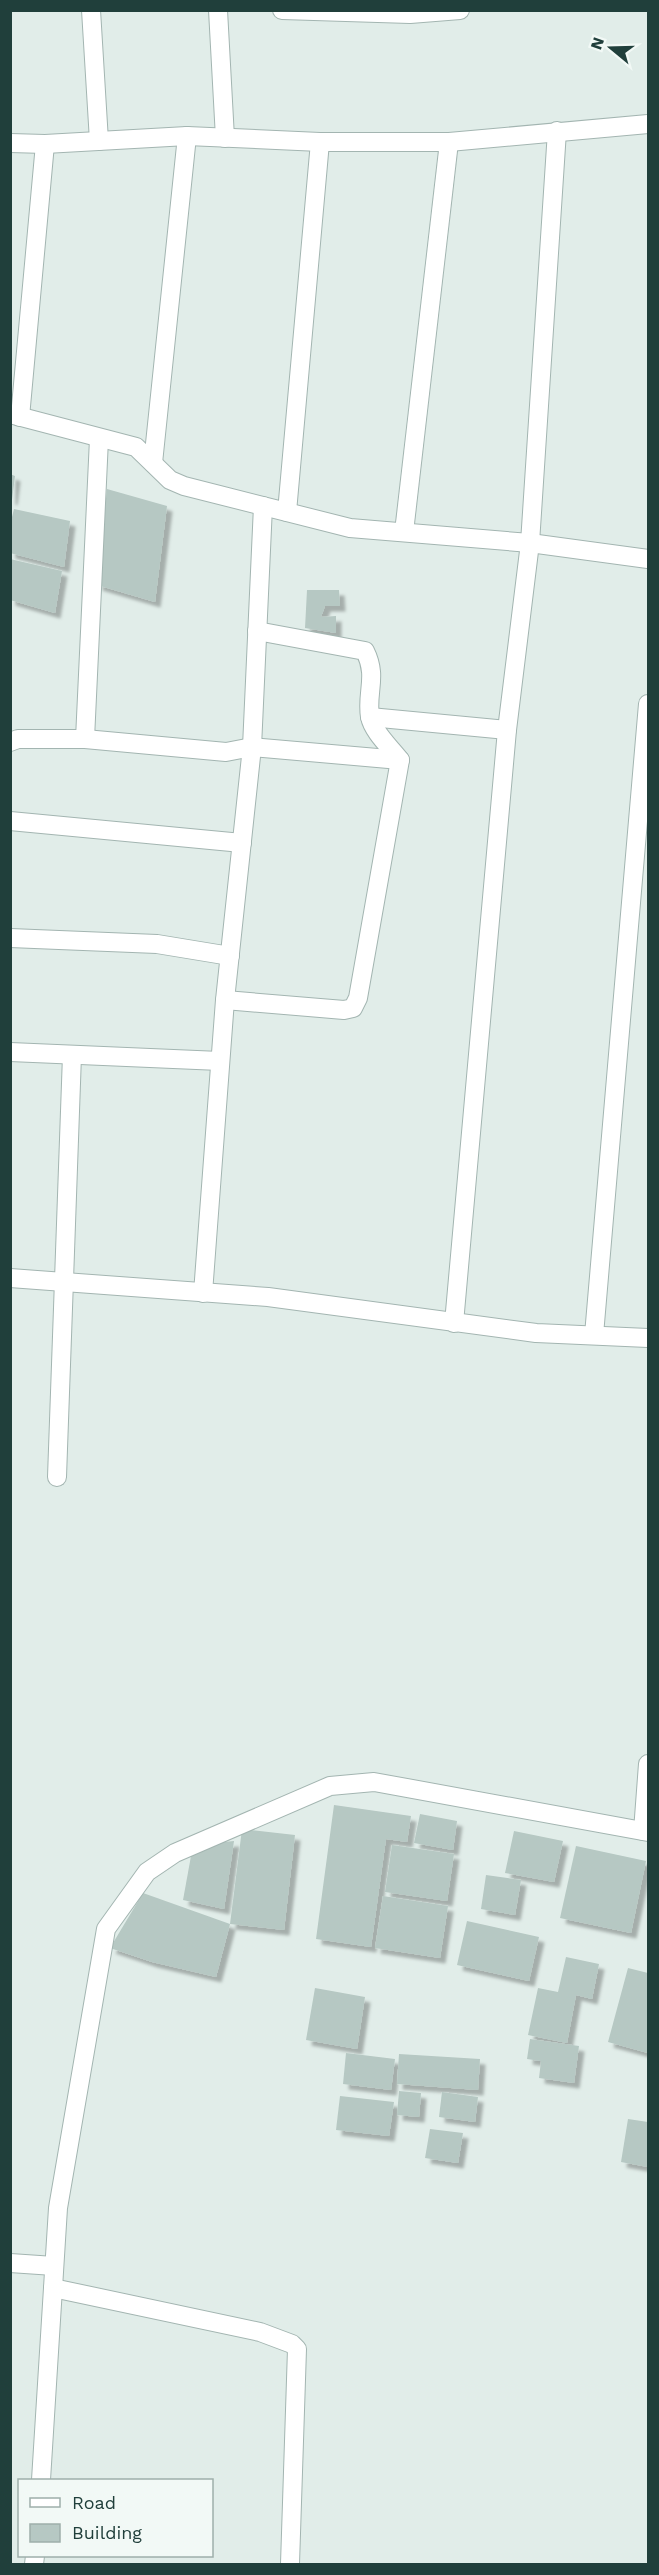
<svg xmlns="http://www.w3.org/2000/svg" width="659" height="2575" font-family="'Work Sans',sans-serif">
  <style>
    .building { fill: #b6c8c3; filter: url(#shadow) }
    .lines { fill: none; stroke-linecap: round; stroke-linejoin: round }
    .street-casing { stroke: #a3b5b1; stroke-width: 20 }
    .street { stroke: #fff; stroke-width: 18 }
  </style>
  <defs>
    <filter id="shadow"><feDropShadow dx="5.5" dy="5.5" stdDeviation="1.5" flood-color="#0004"/></filter>
  </defs>
  <rect width="100%" height="100%" fill="#e1ede9"/>
  <g class="building">
    <path d="M10 474 15 476 12 500 10 499Z"/>
    <path d="M107 489 167 506 155 602 97 585Z"/>
    <path d="M14 509 70 521 64 567 10 553V525Z"/>
    <path d="M10 559 62 571 55 613 10 600Z"/>
    <path d="M307 590H339L340 606H325L321 617 336 616V633L305 628Z"/>
    <path d="M334 1805 411 1816 407 1842 386 1839 371 1947 316 1939Z"/>
    <path d="M420 1814 457 1821 453 1850 414 1843Z"/>
    <path d="M242 1829 295 1835 284 1930 230 1924Z"/>
    <path d="M514 1831 563 1841 554 1882 505 1873Z"/>
    <path d="M234 1841 224 1909 183 1900 193 1845Z"/>
    <path d="M392 1845 454 1854 447 1901 385 1892Z"/>
    <path d="M576 1846 646 1861 631 1933 560 1918Z"/>
    <path d="M486 1875 521 1880 515 1915 481 1909Z"/>
    <path d="M143 1893 230 1924 216 1977 152 1962 110 1948Z"/>
    <path d="M383 1896 448 1906 440 1958 375 1948Z"/>
    <path d="M467 1921 539 1937 529 1981 457 1965Z"/>
    <path d="M566 1957 599 1964 592 1999 576 1995 567 2043 528 2035 538 1988 558 1992Z"/>
    <path d="M628 1968 648 1973V2053L608 2042Z"/>
    <path d="M315 1988 365 1997 357 2049 306 2040Z"/>
    <path d="M530 2039 579 2046 574 2083 539 2078 541 2061 527 2059Z"/>
    <path d="M346 2053 395 2059 391 2090 343 2084Z"/>
    <path d="M399 2054 480 2059 478 2090 397 2084Z"/>
    <path d="M399 2091 421 2093 419 2117 397 2115Z"/>
    <path d="M442 2092 478 2097 475 2122 439 2117Z"/>
    <path d="M340 2096 394 2102 389 2136 336 2130Z"/>
    <path d="M628 2119 648 2122V2167L621 2162Z"/>
    <path d="M430 2129 463 2133 458 2163 425 2158Z"/>
  </g>
  <g class="lines">
    <g class="street-casing">
      <g id="street">
        <path d="M91 10 99 141"/>
        <path d="M218 10 225 138"/>
        <path d="M282 10 410 14 460 10"/>
        <path d="M10 143 45 144 187 136 320 142H449L648 124"/>
        <path d="M10 414 136 447 170 480 184 486 350 528 530 543 648 559"/>
        <path d="M20 417 45 144"/>
        <path d="M153 463 187 136"/>
        <path d="M287 512 320 142"/>
        <path d="M404 532 449 142"/>
        <path d="M370 717 507 730"/>
        <path d="M85 739 99 439"/>
        <path d="M10 742 18 739H85L226 752 252 747 400 760"/>
        <path d="M10 821 242 843"/>
        <path d="M10 938 157 944 230 956"/>
        <path d="M225 1000 344 1010 353 1008 358 998 400 760C391 748 373 732 370 717 366 692 378 677 365 651L257 631"/>
        <path d="M10 1052 220 1061"/>
        <path d="M10 1278 268 1297 536 1333 648 1338"/>
        <path d="M203 1293 225 1000 252 747 263 506"/>
        <path d="M454 1323 507 730 530 543 557 131"/>
        <path d="M594 1335 648 704"/>
        <path d="M57 1477 72 1055"/>
        <path d="M643 1831 648 1764"/>
        <path d="M10 2263 54 2266"/>
        <path d="M53 2288 260 2332 292 2344 297 2349 290 2564"/>
        <path d="M41 2480 58 2208 106 1929 147 1872 175 1853 330 1786 374 1782 648 1832"/>
        <path d="M34 2564 35 2556"/>
      </g>
    </g>
    <use href="#street" class="street"/>
  </g>
  <rect width="659" height="2575" fill="none" stroke="#203f3b" stroke-width="24"/>
  <rect x="18" y="2479" width="195" height="78" fill="#f2f9f6" stroke="#9eafab" stroke-width="1.5"/>
  <rect x="30" y="2498" width="30" height="9" fill="#ffffff" stroke="#9eafab" stroke-width="1.5"/>
  <text x="72" y="2509" font-size="18" fill="#203f3b">Road</text>
  <rect x="30" y="2524" width="30" height="18" fill="#b6c8c3" stroke="#9eafab" stroke-width="1.5"/>
  <text x="72" y="2539" font-size="18" fill="#203f3b">Building</text>
  <g transform="translate(611 48) rotate(289)" stroke="#f2f9f6" stroke-width="4.5" paint-order="stroke">
  <path d="M0-4.5L10 22L0 15L-10 22Z" fill="#203f3b"/>
  <text y="-9" font-size="16" font-weight="bold" text-anchor="middle" fill="#203f3b">N</text>
  </g>
</svg>
